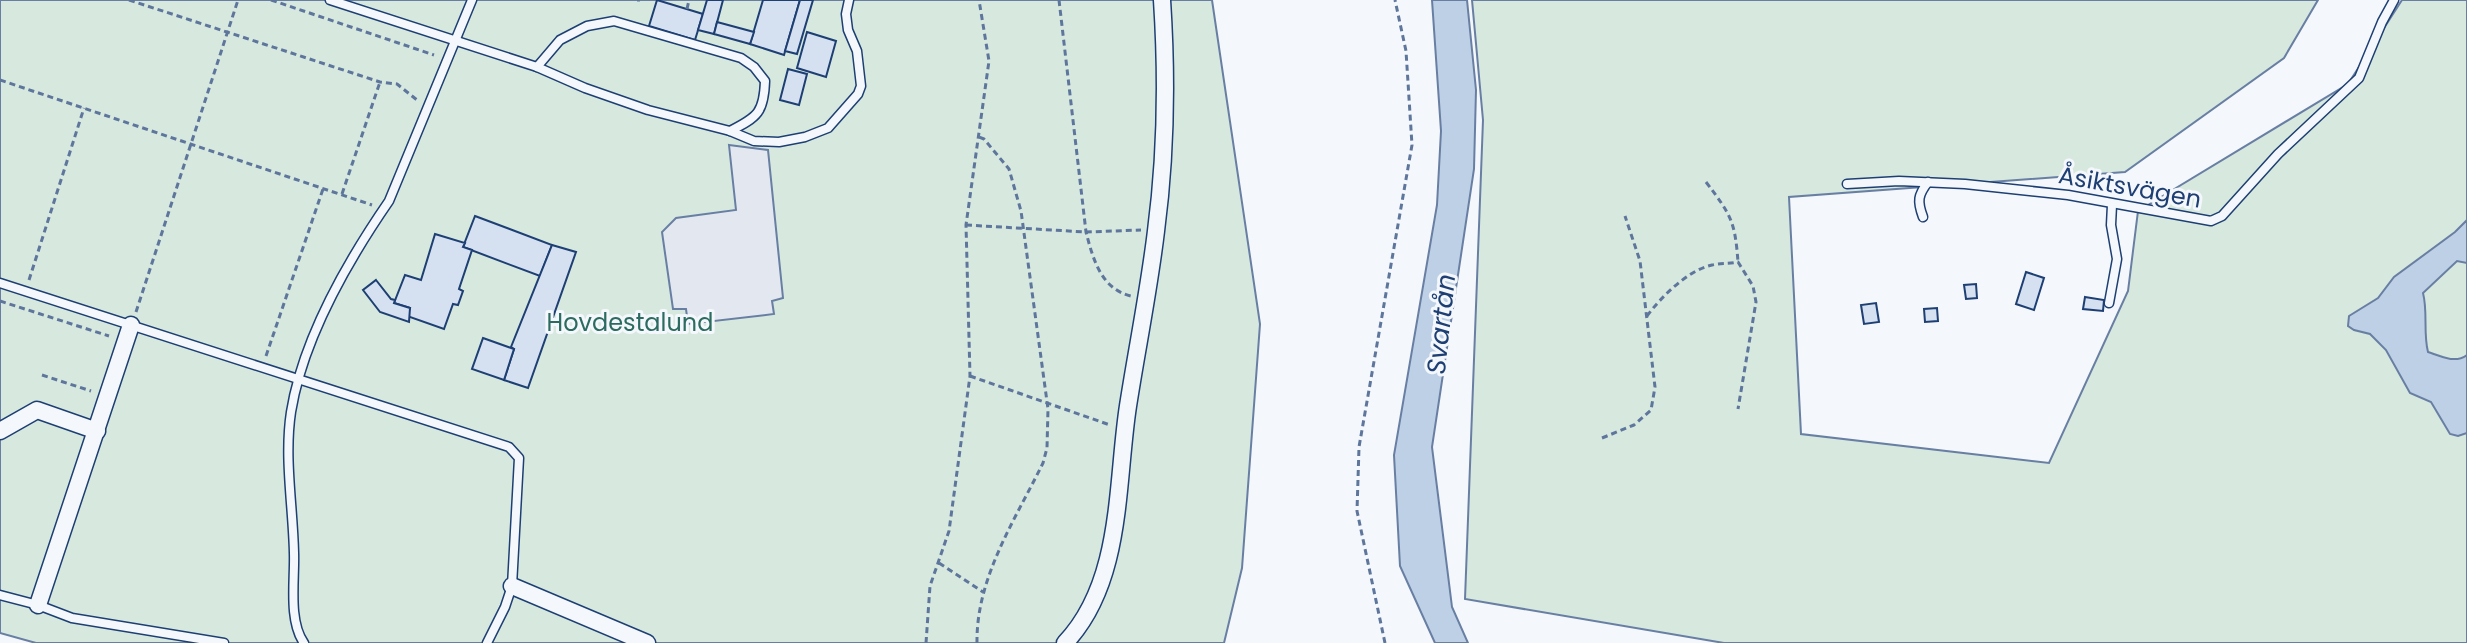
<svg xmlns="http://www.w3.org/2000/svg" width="2467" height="643" font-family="Poppins,sans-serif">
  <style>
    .green { fill: #d7e8df; stroke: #687fa3; stroke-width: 2 }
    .parking { fill: #e3e8f0; stroke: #687fa3; stroke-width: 2 }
    .water { fill: #bed0e5; stroke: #687fa3; stroke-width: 2 }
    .building { fill: #d5e0f0; stroke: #1d3f73; stroke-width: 2 }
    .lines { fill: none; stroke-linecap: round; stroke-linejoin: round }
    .service-casing { stroke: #1d3f73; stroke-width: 11 }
    .minor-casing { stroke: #1d3f73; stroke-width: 19 }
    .path { stroke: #5e769c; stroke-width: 3; stroke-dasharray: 6 4; stroke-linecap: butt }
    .service { stroke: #f4f7fb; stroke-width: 8 }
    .minor { stroke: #f4f7fb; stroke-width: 16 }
    .labels { text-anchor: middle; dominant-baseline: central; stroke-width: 6; stroke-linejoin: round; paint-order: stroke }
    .street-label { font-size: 24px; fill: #1d3f73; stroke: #f4f7fb }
    .park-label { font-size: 24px; fill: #2c6c60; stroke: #f4f7fb }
    .water-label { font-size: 26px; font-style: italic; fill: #1d3f73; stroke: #f4f7fb }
  </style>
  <rect width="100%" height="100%" fill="#f4f7fb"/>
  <g class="green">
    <path d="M0 0H1212L1260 324 1242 568 1224 643H36L0 633Z"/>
    <path d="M1472 0H2318L2284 58 2125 172 1789 197 1801 434 2049 463 2128 291 2138 211 2348 84 2402 0H2467V643H1724L1465 599 1483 120Z"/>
  </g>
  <path class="parking" d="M729 145 768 150 783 298 772 301 774 314 688 324 686 309H673L662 232 676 218 736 210Z"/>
  <g class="water">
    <path d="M1432 0H1467L1476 90 1474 169 1432 447 1452 607 1468 643H1435L1400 566 1394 455 1437 205 1441 131Z"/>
    <path d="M2467 220V263L2457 261 2423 293C2428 312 2423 332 2428 352 2440 356 2455 364 2467 355V433L2458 436 2450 434 2431 402 2410 393 2386 350 2370 334 2354 330 2348 326 2349 316 2378 298 2394 277 2455 232Z"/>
  </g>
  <g class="building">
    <path d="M657 0 703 14 695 40 649 26Z"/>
    <path d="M707 0H723L714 34 698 30Z"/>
    <path d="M763 0H800L784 55 750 44Z"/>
    <path d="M800 0H813L797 54 785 51Z"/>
    <path d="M717 22 754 32 750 44 714 34Z"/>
    <path d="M807 32 836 41 826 77 797 68Z"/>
    <path d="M788 69 807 74 799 105 780 100Z"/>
    <path d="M475 216 552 245 540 276 463 247Z"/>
    <path d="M435 234 465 243 463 247 472 250 459 289 463 291 458 305 453 304 444 329 407 316 410 308 394 303 405 275 421 280Z"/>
    <path d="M552 245 576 252 528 388 504 380 514 349 511 347Z"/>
    <path d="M2026 272 2044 278 2034 310 2016 304Z"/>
    <path d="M376 280 391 299 395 300 394 303 410 308 409 322 380 312 363 290Z"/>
    <path d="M1976 284 1977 298 1966 299 1964 285Z"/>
    <path d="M2085 297 2104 300 2103 311 2083 309Z"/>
    <path d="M1876 303 1879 322 1864 324 1861 305Z"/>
    <path d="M1937 308 1938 321 1925 322 1924 309Z"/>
    <path d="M483 338 514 349 504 380 472 369Z"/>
  </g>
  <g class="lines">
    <g class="service-casing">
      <g id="service">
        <path d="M330 0 537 67 585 88 648 110 730 131 754 141 779 142 805 137 828 128 858 94 861 86 857 51 848 30 846 14 849 0"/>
        <path d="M537 67 560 40 587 26 614 21 741 58 754 67 765 81C764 112 758 117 730 131"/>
        <path d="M1847 184 1899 181 1965 184 2068 195 2211 221 2222 216 2278 154 2359 78 2382 22 2394 0"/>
        <path d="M1923 217C1917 201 1918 195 1928 182"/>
        <path d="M0 283 509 447 519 458 512 586 505 607 487 643"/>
        <path d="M2109 303 2117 259 2111 225 2112 205"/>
        <path d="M0 595 38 605 72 618 224 643"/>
        <path d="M304 643C288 621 295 579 294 553 293 506 284 458 291 412 303 338 347 262 389 201L472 0"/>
      </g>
    </g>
    <g class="minor-casing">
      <g id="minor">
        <path d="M0 431 37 410 97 431"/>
        <path d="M512 586 647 643"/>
        <path d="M38 605 131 325"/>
        <path d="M1065 643C1123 582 1116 484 1128 406 1137 348 1149 290 1156 231 1166 155 1167 76 1162 0"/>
      </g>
    </g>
    <g class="path">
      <path d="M129 0 380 82 397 84 417 100"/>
      <path d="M271 0 434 55"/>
      <path d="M637 0H640"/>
      <path d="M1059 0 1086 232C1093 259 1101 289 1131 296"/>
      <path d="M687 9 689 0"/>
      <path d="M0 80 372 205"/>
      <path d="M1706 182C1731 215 1735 221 1738 262"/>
      <path d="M342 194 380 82"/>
      <path d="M966 225 1086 232 1141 230"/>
      <path d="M29 280 84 108"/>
      <path d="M0 301 109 336"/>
      <path d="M136 312 238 0"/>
      <path d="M1647 316C1661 297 1688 270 1712 265 1721 263 1729 264 1738 262L1753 286 1756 302 1738 409"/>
      <path d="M266 356 323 189"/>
      <path d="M42 375 91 391"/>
      <path d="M970 376 1110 425"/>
      <path d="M1602 438 1634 425 1651 410 1655 387 1640 261 1625 216"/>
      <path d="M939 563 983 592"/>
      <path d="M926 643 930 586 949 531 970 376 966 225 989 61 979 0"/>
      <path d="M977 643C976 578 1015 520 1043 463L1047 448 1048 409 1021 211 1009 169 984 139 979 137"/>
      <path d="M1385 643 1357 511 1359 447 1412 145 1406 51 1395 0"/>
    </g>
    <use href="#service" class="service"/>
    <use href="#minor" class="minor"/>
  </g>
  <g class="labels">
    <g class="street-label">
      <text transform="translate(2130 187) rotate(10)">Åsiktsvägen</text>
    </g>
    <g class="park-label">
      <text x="630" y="322">Hovdestalund</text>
    </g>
    <g class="water-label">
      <text transform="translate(1441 324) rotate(-84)">Svartån</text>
    </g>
  </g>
</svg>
